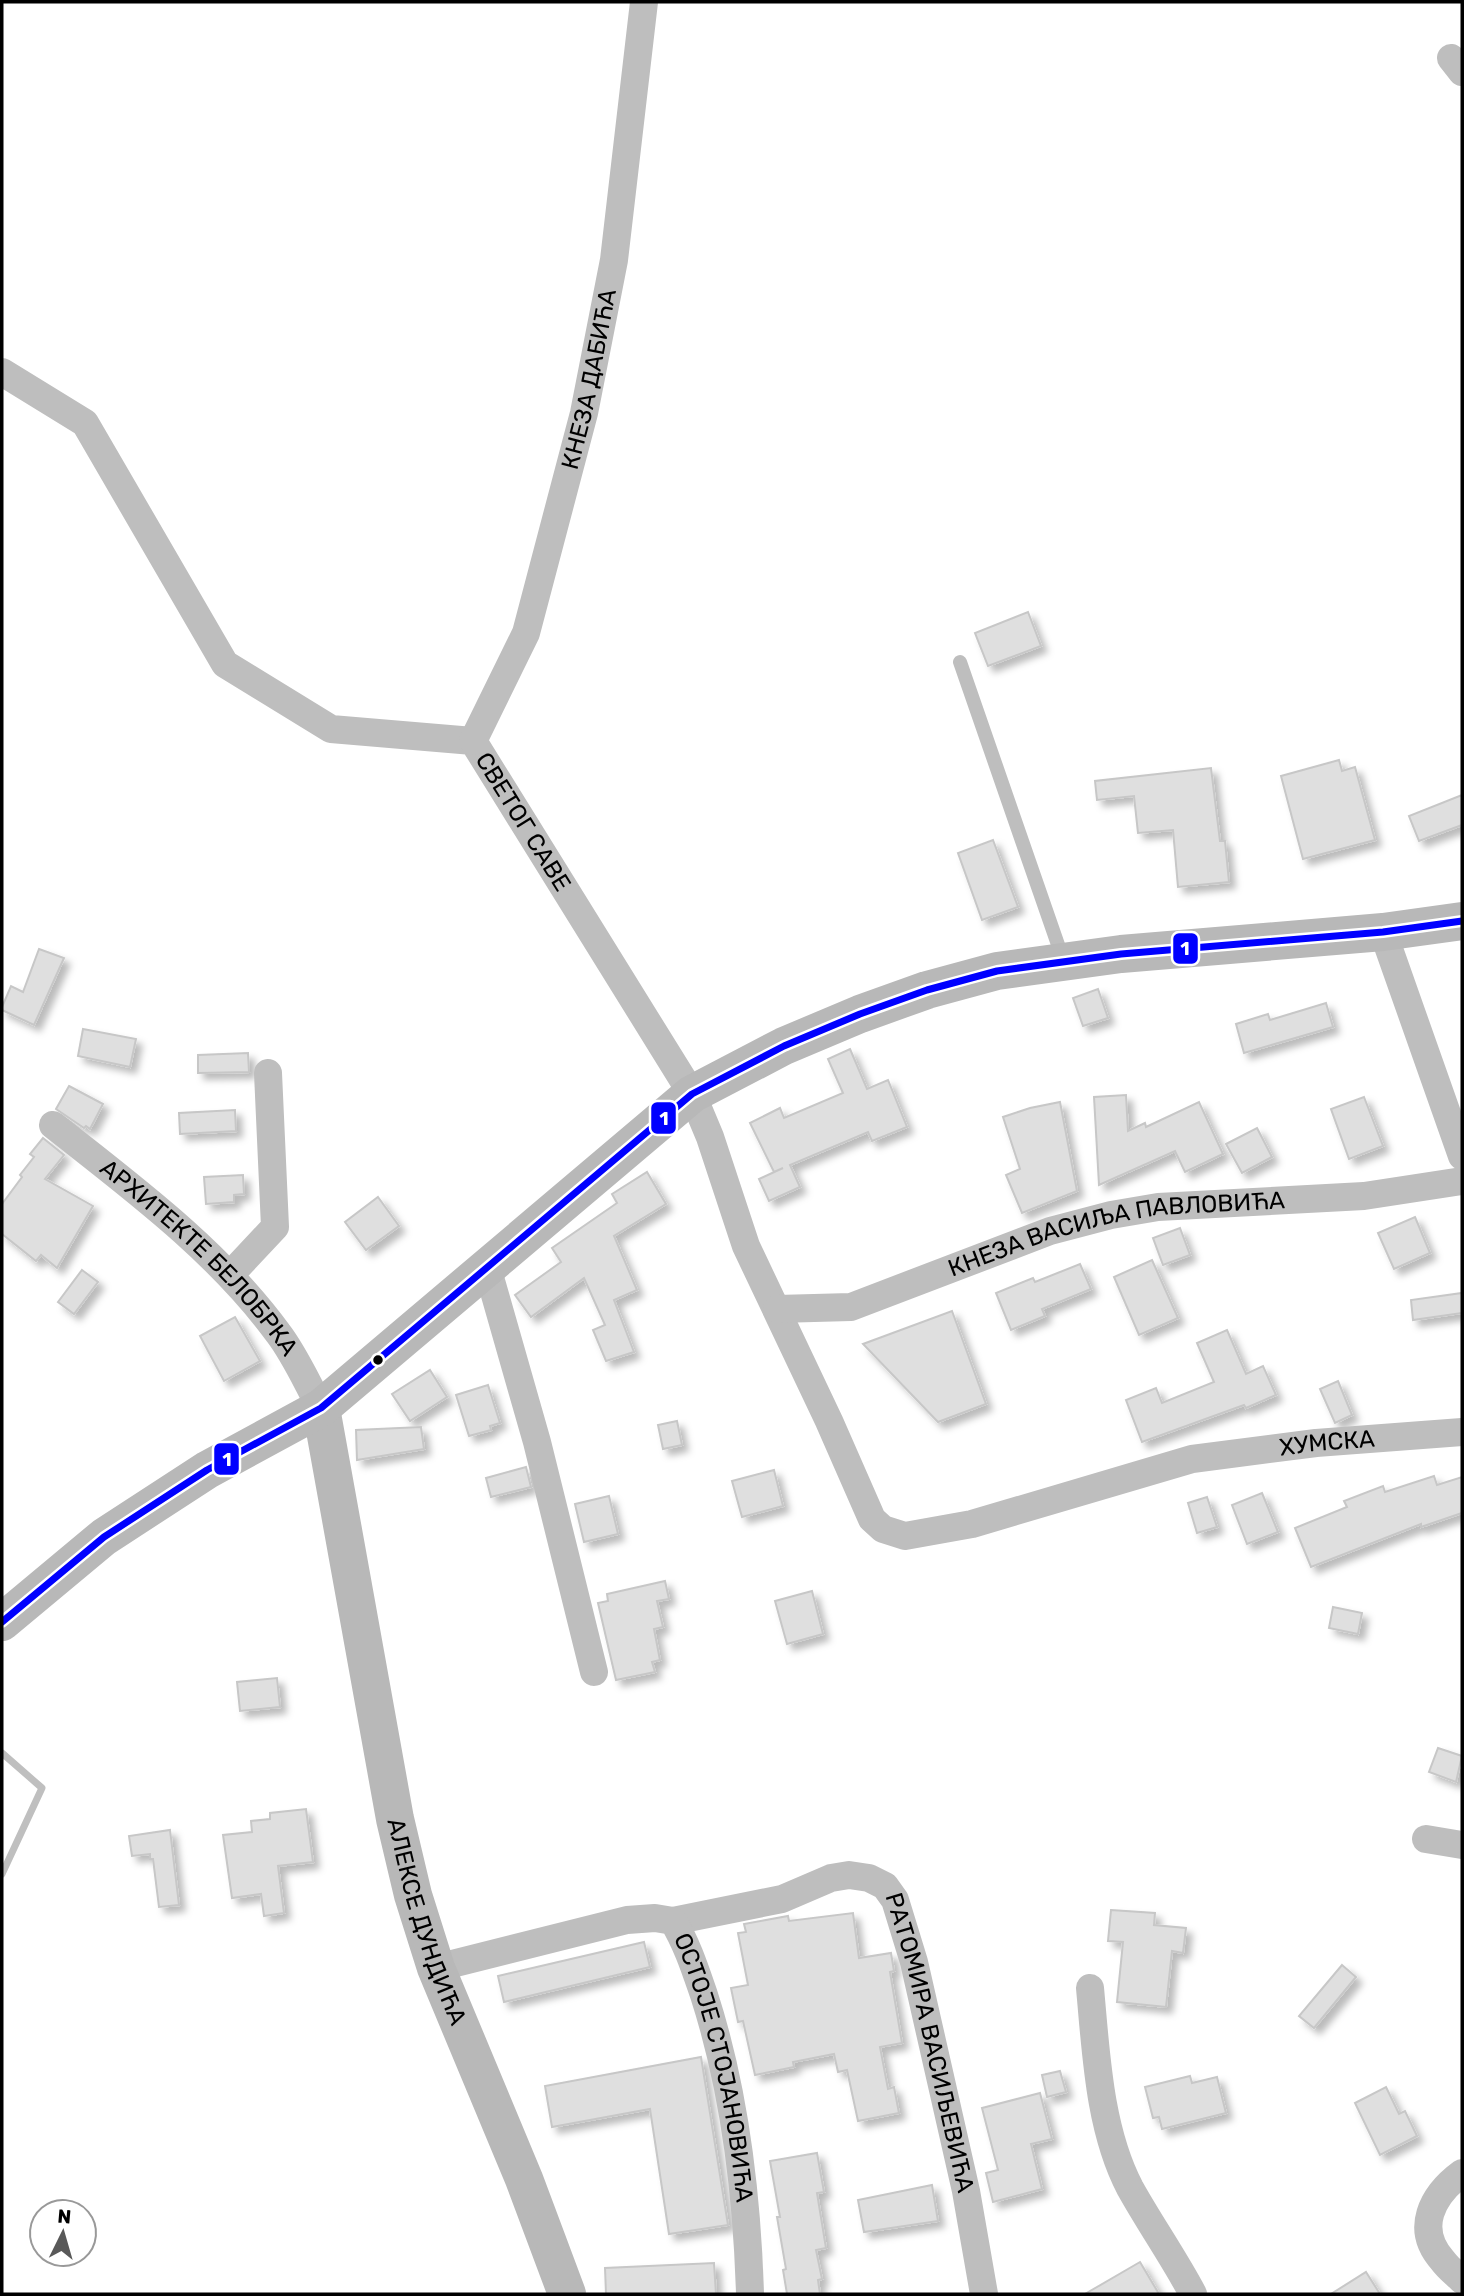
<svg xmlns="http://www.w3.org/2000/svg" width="1464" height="2296" font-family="Rubik,sans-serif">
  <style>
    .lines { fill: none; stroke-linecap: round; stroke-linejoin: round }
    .stream { stroke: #bfbfbf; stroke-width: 7 }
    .building { fill: #dfdfdf; stroke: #c7c7c7; stroke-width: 2; filter: url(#shadow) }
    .lane { stroke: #bebebe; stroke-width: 14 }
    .street { stroke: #bebebe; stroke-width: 28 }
    .secondary { stroke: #b8b8b8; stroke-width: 38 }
    .bus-1-casing { stroke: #fff; stroke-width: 12 }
    .bus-1 { stroke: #00f; stroke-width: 7 }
    .bus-dot { fill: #000; stroke: #fff; stroke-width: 2.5 }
    .labels { text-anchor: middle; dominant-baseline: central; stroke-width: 5; stroke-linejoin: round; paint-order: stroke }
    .street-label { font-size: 24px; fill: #000; stroke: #fff }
    .line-badge { stroke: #fff; stroke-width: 2.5 }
    .badge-label { font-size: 19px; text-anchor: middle; font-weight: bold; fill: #fff }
  </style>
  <defs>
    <filter id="shadow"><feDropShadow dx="6" dy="6" stdDeviation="3.5" flood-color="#0004"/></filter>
  </defs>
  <rect width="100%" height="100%" fill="#fff"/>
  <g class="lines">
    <path class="stream" d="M2 1753 42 1788 2 1874"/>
  </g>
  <g class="building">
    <path d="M1028 612 1041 646 988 666 975 633Z"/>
    <path d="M1339 760 1342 771 1355 767 1375 840 1303 859 1281 776Z"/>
    <path d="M1211 768 1220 841H1225L1229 882 1178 887 1173 830 1138 833 1134 796 1097 800 1095 781Z"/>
    <path d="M1462 795V825L1419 841 1409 816Z"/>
    <path d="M993 840 1018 907 982 920 958 853Z"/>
    <path d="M39 949 64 958 34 1025 2 1010V1007L11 986 23 992Z"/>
    <path d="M1098 989 1108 1018 1083 1026 1073 998Z"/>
    <path d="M1326 1003 1333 1027 1244 1053 1236 1024 1268 1014 1270 1020Z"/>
    <path d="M83 1029 136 1039 130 1067 78 1056Z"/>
    <path d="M850 1049 867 1089 888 1080 907 1127 872 1141 868 1132 790 1165 800 1187 769 1201 759 1179 783 1168 774 1172 750 1123 780 1108 784 1118 843 1093 828 1059Z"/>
    <path d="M248 1053 249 1072 198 1073V1055Z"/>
    <path d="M69 1086 103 1104 90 1129 86 1126 84 1128 56 1109Z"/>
    <path d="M1126 1095 1128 1131 1145 1123 1146 1127 1199 1102 1223 1154 1185 1172 1175 1151 1099 1185 1094 1097Z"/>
    <path d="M1364 1097 1383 1146 1349 1159 1331 1109Z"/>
    <path d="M1060 1102 1077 1191 1022 1213 1006 1175 1020 1169 1003 1117 1030 1108Z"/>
    <path d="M235 1110 236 1131 180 1134 179 1113Z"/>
    <path d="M1257 1128 1272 1157 1242 1173 1226 1144Z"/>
    <path d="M43 1138 64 1155 45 1179 93 1206 57 1268 41 1255 36 1261 2 1234V1204L22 1177 20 1175 34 1157 30 1154Z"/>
    <path d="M647 1172 666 1204 614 1236 637 1290 614 1300 634 1352 606 1361 593 1330 605 1325 584 1278 531 1317 515 1295 561 1262 552 1248 617 1203 612 1194Z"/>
    <path d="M243 1175 244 1194 234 1195V1202L206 1204 204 1177Z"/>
    <path d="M378 1197 399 1226 366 1250 345 1222Z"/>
    <path d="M1415 1217 1430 1253 1394 1269 1378 1233Z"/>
    <path d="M1180 1228 1190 1255 1163 1265 1153 1238Z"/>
    <path d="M1152 1260 1178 1318 1139 1335 1114 1277Z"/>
    <path d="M1080 1264 1091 1289 1042 1309 1045 1316 1011 1330 996 1293 1033 1278 1035 1282Z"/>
    <path d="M82 1270 98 1282 74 1314 58 1302Z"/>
    <path d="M1462 1293V1313L1413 1320 1411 1300Z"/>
    <path d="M952 1311 986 1404 938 1422 863 1344Z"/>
    <path d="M235 1317 260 1361 224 1381 200 1336Z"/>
    <path d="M1227 1330 1246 1374 1263 1366 1276 1395 1246 1408 1244 1405 1142 1442 1126 1400 1156 1388 1162 1403 1214 1382 1197 1343Z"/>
    <path d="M430 1370 447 1397 410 1421 392 1394Z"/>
    <path d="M1338 1381 1352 1415 1335 1423 1320 1389Z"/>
    <path d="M488 1385 500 1423 490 1426 491 1430 469 1436 456 1395Z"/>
    <path d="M677 1421 682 1445 663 1449 658 1425Z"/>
    <path d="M421 1427 424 1449 357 1460 356 1430Z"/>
    <path d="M526 1467 531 1487 491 1497 486 1478Z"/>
    <path d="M774 1470 783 1506 742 1517 732 1481Z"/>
    <path d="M1434 1476 1437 1485 1462 1477V1513L1421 1527V1524L1311 1567 1295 1528 1347 1507 1344 1501 1383 1486 1385 1492Z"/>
    <path d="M1262 1493 1278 1532 1247 1544 1232 1505Z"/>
    <path d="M609 1496 618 1534 584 1542 575 1504Z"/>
    <path d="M1207 1497 1217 1527 1197 1533 1188 1503Z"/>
    <path d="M665 1581 669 1599 657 1601 663 1627 654 1629 660 1660 652 1662 655 1672 616 1680 598 1603 608 1601 607 1594Z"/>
    <path d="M812 1591 823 1634 787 1644 775 1601Z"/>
    <path d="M1333 1607 1362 1613 1358 1634 1329 1628Z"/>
    <path d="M277 1678 280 1707 240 1711 237 1682Z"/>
    <path d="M1438 1748 1462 1756 1456 1782 1429 1772Z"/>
    <path d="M306 1809 313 1862 278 1866 284 1913 264 1916 261 1894 232 1898 223 1835 252 1832 251 1821 270 1819V1813Z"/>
    <path d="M170 1830 179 1905 159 1907 153 1859H150V1854L132 1856 129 1836Z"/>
    <path d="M1111 1910 1155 1913 1154 1925 1186 1928 1183 1953 1172 1951 1166 2007 1117 2002 1123 1942 1108 1941Z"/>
    <path d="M853 1913 859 1958 891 1953 894 1971 890 1972 902 2043 880 2047 888 2089 894 2087 899 2113 858 2121 847 2070 838 2072 834 2054 793 2062 794 2067 755 2075 743 2021 738 2022 731 1988 748 1985 738 1933 746 1932 744 1924 788 1916 789 1921Z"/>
    <path d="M644 1942 650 1967 504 2002 498 1976Z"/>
    <path d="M1342 1965 1356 1977 1314 2028 1299 2016Z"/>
    <path d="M701 2057 728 2225 669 2234 650 2109 552 2127 545 2086Z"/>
    <path d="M1060 2071 1066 2092 1047 2097 1042 2075Z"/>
    <path d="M1190 2076 1192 2083 1217 2077 1226 2113 1162 2129 1159 2117 1153 2118 1145 2087Z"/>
    <path d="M1386 2087 1399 2114 1405 2111 1417 2136 1380 2155 1355 2103Z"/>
    <path d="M1040 2093 1052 2139 1031 2144 1042 2189 993 2202 986 2173 998 2170 982 2108Z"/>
    <path d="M817 2153 824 2192 817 2193 826 2248 816 2250 822 2279 818 2280 820 2294H787L783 2270 786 2269 777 2217H780L770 2161Z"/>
    <path d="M932 2185 938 2221 864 2232 858 2200Z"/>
    <path d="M1140 2262 1159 2294H1085Z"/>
    <path d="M714 2263 716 2294H606L605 2268Z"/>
    <path d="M1366 2272 1380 2294H1331Z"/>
  </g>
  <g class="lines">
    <path class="lane" d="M960 662 1064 962"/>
    <g class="street">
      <path d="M1451 58 1462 72"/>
      <path id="s1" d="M2 372 85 423 225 664 331 729 473 741 692 1094 710 1137 746 1246 829 1421 872 1519 883 1529 905 1536 972 1524 1192 1459 1316 1443 1462 1432"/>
      <path id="s2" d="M473 741 526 633 584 413 614 260 644 2"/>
      <path d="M1383 932 1462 1156"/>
      <path id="s3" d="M53 1125C133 1188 218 1251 278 1333 295 1355 307 1383 321 1408"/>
      <path d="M487 1267 537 1442 594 1672"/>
      <path d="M230 1275 275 1227 268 1073"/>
      <path id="s4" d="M777 1309 851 1307 1050 1231 1111 1215 1158 1207 1364 1196 1462 1181"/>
      <path d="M1426 1839 1462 1845"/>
      <path id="s5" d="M673 1921 782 1899 831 1878 849 1875 869 1878 885 1886 895 1900 914 1962 966 2191 984 2294"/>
      <path id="s6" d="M436 1968 627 1920 655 1918 673 1921C687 1944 695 1969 704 1995 735 2091 747 2194 750 2294"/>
      <path d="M1090 1988C1096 2052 1099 2129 1130 2188 1150 2224 1174 2258 1193 2294"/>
      <path d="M1462 2173C1432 2195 1414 2229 1443 2261 1448 2268 1456 2274 1462 2280"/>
    </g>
    <g class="secondary">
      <path id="s7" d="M321 1408 395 1819 413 1895 436 1968 524 2179 567 2294"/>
      <path d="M2 1622 104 1537 207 1470 321 1408 692 1094 784 1046 860 1014 927 990 997 971 1121 954 1383 932 1462 921"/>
    </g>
    <g class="bus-1-casing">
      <path id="bus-1" d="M2 1622 104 1537 207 1470 321 1408 692 1094 784 1046 860 1014 927 990 997 971 1121 954 1383 932 1462 921"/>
    </g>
    <use href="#bus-1" class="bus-1"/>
  </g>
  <circle class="bus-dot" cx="378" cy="1360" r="6"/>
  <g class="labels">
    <g class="street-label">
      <text stroke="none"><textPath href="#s2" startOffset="382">КНЕЗА ДАБИЋА</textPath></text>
      <text stroke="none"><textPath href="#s1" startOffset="738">СВЕТОГ САВЕ</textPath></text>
      <text stroke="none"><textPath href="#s4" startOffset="352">КНЕЗА ВАСИЉА ПАВЛОВИЋА</textPath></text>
      <text stroke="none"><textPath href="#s3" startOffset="198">АРХИТЕКТЕ БЕЛОБРКА</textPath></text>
      <text stroke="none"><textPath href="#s1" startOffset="1992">ХУМСКА</textPath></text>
      <text stroke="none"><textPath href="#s7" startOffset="525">АЛЕКСЕ ДУНДИЋА</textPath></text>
      <text stroke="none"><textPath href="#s5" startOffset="385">РАТОМИРА ВАСИЉЕВИЋА</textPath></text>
      <text stroke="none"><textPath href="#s6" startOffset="397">ОСТОЈЕ СТОЈАНОВИЋА</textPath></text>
    </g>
  </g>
  <g class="line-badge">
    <rect x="1172" y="932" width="27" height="33" rx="7" fill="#00f"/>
    <rect x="650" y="1101" width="27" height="34" rx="7" fill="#00f"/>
    <rect x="213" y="1442" width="27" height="34" rx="7" fill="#00f"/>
  </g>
  <g class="badge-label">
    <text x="1185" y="955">1</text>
    <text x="664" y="1125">1</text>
    <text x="227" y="1466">1</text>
  </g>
  <rect width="1464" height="2296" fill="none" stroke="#000000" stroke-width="7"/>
  <g transform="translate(63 2233) rotate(5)"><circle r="33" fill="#ffffff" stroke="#999999" stroke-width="2"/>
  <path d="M0-5L12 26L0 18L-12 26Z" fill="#595959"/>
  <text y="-10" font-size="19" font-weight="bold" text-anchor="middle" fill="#000000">N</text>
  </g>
</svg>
